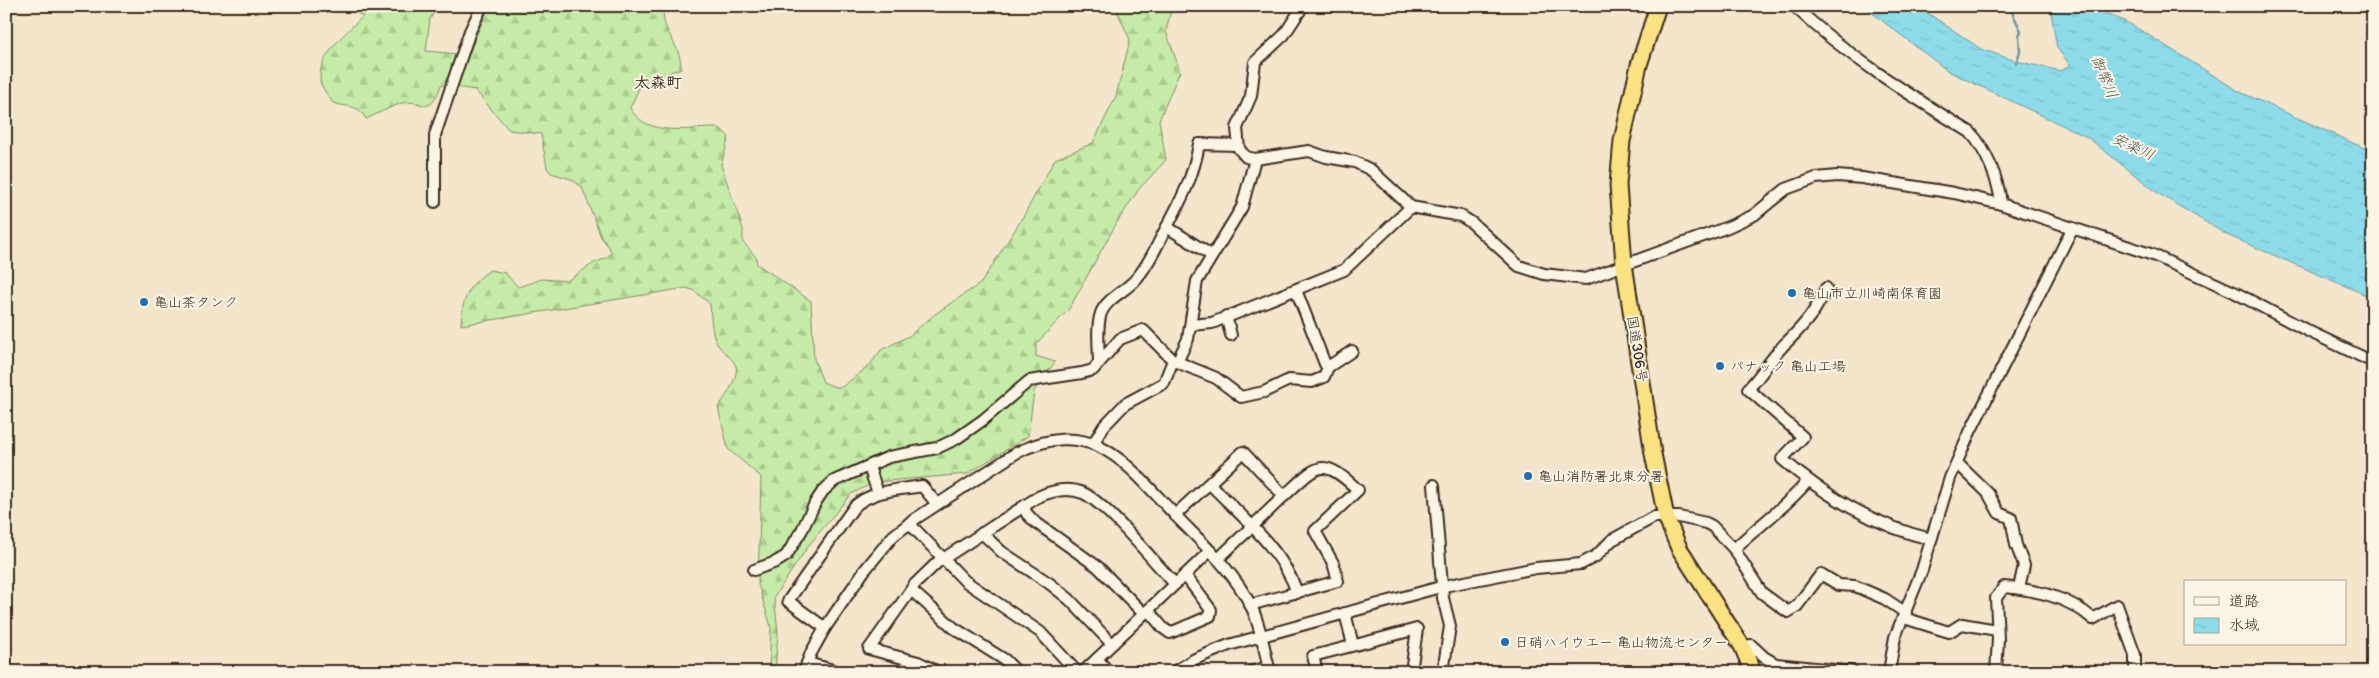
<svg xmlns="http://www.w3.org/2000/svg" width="2379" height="678" font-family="'Balsamiq Sans','Klee One',sans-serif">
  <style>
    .forest { fill: url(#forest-firs); stroke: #808b62 }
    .water { fill: url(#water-ripples); stroke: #6c9599 }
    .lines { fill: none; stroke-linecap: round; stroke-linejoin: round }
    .stream { stroke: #6c9599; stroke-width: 2.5 }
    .minor-casing { stroke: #3b2a1e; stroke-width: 14 }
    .highway-casing { stroke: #3b2a1e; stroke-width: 19 }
    .minor { stroke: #fcf5e5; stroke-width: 10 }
    .highway { stroke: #fae181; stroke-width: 15 }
    .poi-dot { fill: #1f6fb2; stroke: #fcf5e5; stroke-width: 2 }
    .labels { text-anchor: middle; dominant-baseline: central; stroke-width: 4; stroke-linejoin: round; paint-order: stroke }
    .poi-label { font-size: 14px; fill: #3b2a1e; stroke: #fcf5e5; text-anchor: start }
    .street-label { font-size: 14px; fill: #3b2a1e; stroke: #fcf5e5 }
    .water-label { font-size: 15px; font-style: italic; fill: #505651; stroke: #fcf5e5 }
    .quarter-label { font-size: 16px; font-weight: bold; fill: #3b2a1e; stroke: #fcf5e5 }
  </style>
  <defs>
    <pattern id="forest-firs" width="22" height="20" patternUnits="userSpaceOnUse" patternTransform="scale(1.25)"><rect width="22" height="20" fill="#c4eca7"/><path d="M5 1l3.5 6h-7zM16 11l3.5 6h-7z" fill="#a9cb8f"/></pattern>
    <pattern id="water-ripples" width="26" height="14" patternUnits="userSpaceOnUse" patternTransform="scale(1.25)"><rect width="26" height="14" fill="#8ddceb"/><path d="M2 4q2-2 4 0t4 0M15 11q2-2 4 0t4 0" fill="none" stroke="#7bbdc9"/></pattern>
  </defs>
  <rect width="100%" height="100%" fill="#f4e6cd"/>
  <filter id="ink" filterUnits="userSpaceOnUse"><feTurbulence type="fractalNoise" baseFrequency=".02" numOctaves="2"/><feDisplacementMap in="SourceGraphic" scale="10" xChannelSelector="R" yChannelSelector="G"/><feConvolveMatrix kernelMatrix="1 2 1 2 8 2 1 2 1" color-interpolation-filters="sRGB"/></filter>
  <g filter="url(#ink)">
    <path class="forest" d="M343 6H438L430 19 426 51 468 55 489 6C503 6 505 12 521 10L524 6H663C664 11 663 18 664 22 669 38 682 51 681 68L641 84 630 108C648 139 690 127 720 128L729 137 721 165 743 229V242L756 257 757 264 811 301 814 359 823 382 835 387H842L869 366 881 350 909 336 935 314 981 283 1023 217 1055 159 1093 143 1116 96 1130 40 1115 6H1172L1166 31 1180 71 1159 120 1166 160 1139 189 1116 224 1069 309 1036 344V356L1055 362 1034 391 1028 436 967 474 875 482 851 494 809 545 774 597 778 631 775 672H769L771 627 758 584 761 477 728 449 718 407C725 399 741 374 735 364 729 354 719 351 715 339 711 329 711 315 710 304L693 290 686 288 461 325C462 299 468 285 490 270L505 273 518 287 542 279 567 281 594 263 606 258 611 253 609 247 601 237 582 187 571 179 551 173 547 168 541 134 509 130 475 90 441 85C429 120 424 98 402 103 390 107 377 114 366 119 358 103 347 108 333 103 329 96 320 87 320 79 318 56 348 31 363 16Z"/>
    <path class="water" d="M1863 6H1917L1981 49 2016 61 2061 71 2070 65 2057 48 2050 6H2091L2132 25 2240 92 2373 152V298L2227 235 2159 194 2087 137 1948 71Z"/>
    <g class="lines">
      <path class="stream" d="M2009 6 2021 31 2019 35 2020 52 2016 63"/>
      <g class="minor-casing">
        <g id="minor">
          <path d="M1303 6 1284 35 1255 62 1251 96 1237 128 1239 149 1246 157 1255 159 1309 151 1326 157 1355 162 1371 170 1411 207 1461 216 1472 223 1519 266 1544 274 1586 279 1728 227 1754 215 1786 189 1816 178 1837 176 1862 178 1954 193 2001 204"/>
          <path d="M1794 6C1847 56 1908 94 1970 132 1986 149 1999 181 2001 204L2153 255 2234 292 2308 331 2373 362"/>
          <path d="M1238 145 1199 144C1193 180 1179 204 1162 236 1155 250 1147 267 1136 279 1126 291 1107 298 1101 313 1096 328 1099 348 1099 363L1120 339 1143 330 1173 360 1177 362 1188 339 1197 281 1242 207 1255 159"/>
          <path d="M435 202V135L470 31 482 6"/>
          <path d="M1167 227 1211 255"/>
          <path d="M1826 288C1817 310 1805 324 1788 341 1773 354 1763 374 1748 389L1803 437 1782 459C1823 495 1878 527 1931 539"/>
          <path d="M1296 290 1325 364 1328 367 1352 351"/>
          <path d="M1226 316 1231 335"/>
          <path d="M1191 325 1212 323 1344 270 1411 207"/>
          <path d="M1177 362 1216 378 1241 397 1264 392 1289 380 1312 382 1324 377 1328 367"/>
          <path d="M1093 444 1104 426 1125 404 1164 383 1173 360"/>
          <path d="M1957 463 1988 493 1999 513 2011 518 2016 545 2024 565 2019 588"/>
          <path d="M869 467 878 493"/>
          <path d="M1210 484C1240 515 1284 551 1297 593"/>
          <path d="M1434 485 1443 598 1450 626 1443 672"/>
          <path d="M1024 507 1027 514 1035 522 1098 567 1144 614"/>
          <path d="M1175 515 1243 452 1284 496C1318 465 1321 455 1358 490L1315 531 1333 563 1338 581 1250 605"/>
          <path d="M909 523 965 581 1040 632 1077 672"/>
          <path d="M982 533 1002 552 1049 583 1069 599 1112 644"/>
          <path d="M1734 549 1762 593 1788 612 1797 606 1821 574 1839 585 1855 586 1885 599 1906 613"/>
          <path d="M943 559 1038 497C1053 490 1068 487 1083 493 1106 503 1155 563 1175 584"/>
          <path d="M1218 559 1284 496"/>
          <path d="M754 570 776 562 786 556 802 530 815 503 823 491 834 481 889 457 937 448 956 439 983 420 1029 381 1082 373 1093 370 1099 363"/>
          <path d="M911 590 914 585 942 558"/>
          <path d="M1148 610 1163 628 1170 633 1210 616 1211 610 1185 575"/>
          <path d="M1345 613 1353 645"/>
          <path d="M1904 618 1949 632 1962 624 1997 630"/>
          <path d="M825 628 788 601 854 507C872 490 898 490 922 486L937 504"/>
          <path d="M1742 646 1751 645 1764 657 1776 664 1854 672"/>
          <path d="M1097 659 1109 672"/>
          <path d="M807 663 841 672"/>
          <path d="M804 672 811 653 825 628 864 571 893 536 915 519 1016 453C1094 414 1127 465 1176 516 1203 544 1233 570 1251 606 1261 626 1264 650 1270 672"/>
          <path d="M938 672 918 662 869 649 911 590 954 628 1005 660 1017 672"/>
          <path d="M1083 672 1210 551"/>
          <path d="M1174 672 1195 659 1229 645 1444 586 1536 568 1581 564 1596 556 1612 540 1654 517H1679L1706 523 1712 526 1734 549C1758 526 1786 507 1807 482"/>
          <path d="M1249 672 1269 667"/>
          <path d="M1317 672 1313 656 1417 629 1411 672"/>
          <path d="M1889 672 1895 637 1922 570 1950 478 1970 432 2072 229"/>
          <path d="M1996 672 1998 639 1996 598 2004 587C2036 590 2069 597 2093 619L2117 605 2135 655V672"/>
        </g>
      </g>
      <g class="highway-casing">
        <path id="highway" d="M1658 6 1639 65 1622 141 1618 185 1624 264 1653 454 1666 517 1679 548 1742 646 1753 672"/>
      </g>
      <use href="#minor" class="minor"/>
      <use href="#highway" class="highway"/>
    </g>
  </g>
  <g class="poi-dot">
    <circle cx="1792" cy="293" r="5"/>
    <circle cx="144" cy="302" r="5"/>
    <circle cx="1720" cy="366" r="5"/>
    <circle cx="1528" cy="476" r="5"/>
    <circle cx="1505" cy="642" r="5"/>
  </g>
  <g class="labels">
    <g class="poi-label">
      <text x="1802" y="293">亀山市立川崎南保育園</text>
      <text x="154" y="302">亀山茶タンク</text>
      <text x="1730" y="366">パナック 亀山工場</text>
      <text x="1538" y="476">亀山消防署北東分署</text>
      <text x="1515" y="642">日硝ハイウエー 亀山物流センター</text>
    </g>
    <g class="street-label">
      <text transform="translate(1637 349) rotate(81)">国道306号</text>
    </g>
    <g class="water-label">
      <text transform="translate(2104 77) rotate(67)">御幣川</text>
      <text transform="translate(2133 147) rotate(25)">安楽川</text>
    </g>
    <g class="quarter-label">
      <text x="658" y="83">太森町</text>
    </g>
  </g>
  <rect width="2379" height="678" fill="none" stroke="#fcf5e5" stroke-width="25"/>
  <rect x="12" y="12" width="2354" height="653" fill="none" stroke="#3b2a1e" stroke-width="2" filter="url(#ink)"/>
  <rect x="2184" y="580" width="162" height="65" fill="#fcf5e5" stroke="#afa495"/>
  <rect x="2194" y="597" width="25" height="8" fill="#fcf5e5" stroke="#afa495"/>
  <text x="2229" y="606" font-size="15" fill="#3b2a1e">道路</text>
  <rect x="2194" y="618" width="25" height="15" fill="url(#water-ripples)" stroke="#afa495"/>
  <text x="2229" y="630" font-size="15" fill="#3b2a1e">水域</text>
</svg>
